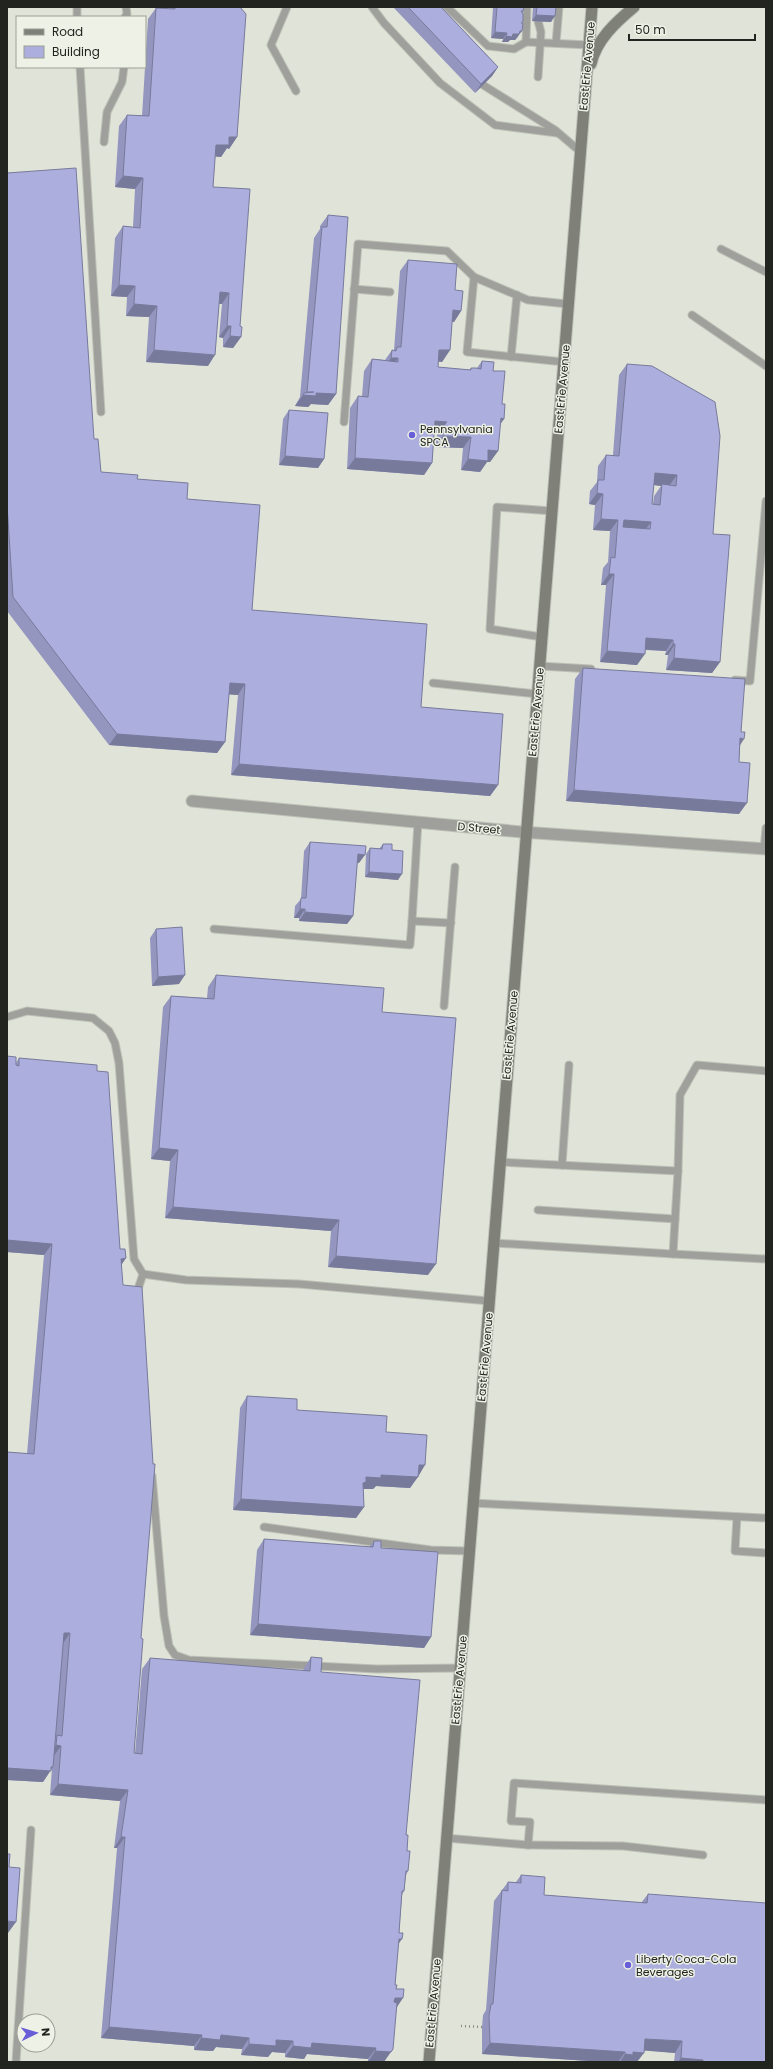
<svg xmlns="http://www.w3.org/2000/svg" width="773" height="2069" font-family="Poppins,sans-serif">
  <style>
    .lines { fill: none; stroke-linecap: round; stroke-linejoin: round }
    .service-casing { stroke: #bec1b7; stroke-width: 9 }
    .minor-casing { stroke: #bec1b7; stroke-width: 13 }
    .secondary-casing { stroke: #bec1b7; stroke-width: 13 }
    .path { stroke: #888b82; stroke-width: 2.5; stroke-dasharray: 1 3; stroke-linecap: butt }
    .service { stroke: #9fa09b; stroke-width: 7 }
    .minor { stroke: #9fa09b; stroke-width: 11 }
    .secondary { stroke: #7f8179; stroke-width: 11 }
    .wall { fill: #9496bf; fill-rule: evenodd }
    .shaded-wall { fill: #787a9b }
    .building { fill: #acaede; stroke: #787a9b; fill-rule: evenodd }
    .poi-dot { fill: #685ed8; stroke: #eef1e5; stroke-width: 1.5 }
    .labels { text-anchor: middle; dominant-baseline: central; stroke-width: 3; stroke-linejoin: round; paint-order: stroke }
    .street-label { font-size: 11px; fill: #22241f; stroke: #eef1e5 }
    .poi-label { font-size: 11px; fill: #22241f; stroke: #eef1e5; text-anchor: start }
  </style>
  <rect width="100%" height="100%" fill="#e0e4d8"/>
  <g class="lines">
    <g class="service-casing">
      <g id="service">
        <path d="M77 7V17"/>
        <path d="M287 7 271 45 296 91"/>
        <path d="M372 7 384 23 440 83 495 125 557 133"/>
        <path d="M447 7 488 46 514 49 526 42"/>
        <path d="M527 7 526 42 589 45"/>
        <path d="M125 17 127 14 126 7"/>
        <path d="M556 43 559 7"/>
        <path d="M80 67 101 412"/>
        <path d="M538 77 541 32 538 21"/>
        <path d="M483 85 555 130 576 148H581"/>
        <path d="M104 142 107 112 122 82 124 67"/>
        <path d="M721 249 766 272"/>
        <path d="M354 289 390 292"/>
        <path d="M692 315 766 366"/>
        <path d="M511 357 517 295"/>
        <path d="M564 362 467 352 474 277 528 300 568 304"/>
        <path d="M344 422 358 244 447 251 474 277"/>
        <path d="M542 637 490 629 497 507 552 511"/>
        <path d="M540 666 591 669"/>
        <path d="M735 680 750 681 766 501"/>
        <path d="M433 683 537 694"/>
        <path d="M418 822 412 921 451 923"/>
        <path d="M764 849 766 828"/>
        <path d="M214 929 410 945 412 921"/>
        <path d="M444 1006 455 867"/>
        <path d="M7 1017 27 1011 93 1018 109 1031 115 1043 119 1063 134 1259 143 1274 186 1280 299 1284 489 1301"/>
        <path d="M562 1165 569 1065"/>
        <path d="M678 1171 680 1095 697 1065 766 1071"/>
        <path d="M538 1210 675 1219"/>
        <path d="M494 1243 673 1254 678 1171 500 1162"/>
        <path d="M673 1254 766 1259"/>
        <path d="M136 1295 143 1274"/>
        <path d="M152 1476 164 1616 169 1646 175 1655 189 1660 377 1669 460 1668"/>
        <path d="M473 1503 766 1518"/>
        <path d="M737 1517 735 1551 766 1553"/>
        <path d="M264 1527 431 1550 469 1551"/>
        <path d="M446 1838 528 1845 530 1822 511 1821 514 1783 766 1800"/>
        <path d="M528 1845 623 1846 703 1855"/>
        <path d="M16 2062 31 1830"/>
      </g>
    </g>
    <g class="minor-casing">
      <path id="minor" d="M192 801 522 832 766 849"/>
    </g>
    <g class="secondary-casing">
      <g id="secondary">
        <path d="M591 64C596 40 616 22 634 7"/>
        <path d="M429 2062 592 7"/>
      </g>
    </g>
    <path class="path" d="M461 2026 482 2027"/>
    <use href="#service" class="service"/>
    <use href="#minor" class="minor"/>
    <use href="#secondary" class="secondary"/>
  </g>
  <g class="wall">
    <path d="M171 7H240L237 137 229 149 227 148 221 157 215 156 213 187 240 326 241 337 233 348 223 347V338L219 337 222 304H219L208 366 146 362 149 317 126 316 127 297 111 296 115 238 123 226 133 227 135 189 115 187 119 126 127 115 142 116 148 19 156 8 170 9Z"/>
    <path d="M393 7H441L498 67 492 76 475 93Z"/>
    <path d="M493 7H524L521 23 518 37 515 40H510L508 42H502L503 39 491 38Z"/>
    <path d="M533 7H556L551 22 532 21Z"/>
    <path d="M7 173 94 439 101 472 137 479 187 499 252 610 421 707 498 785 490 796 231 775 238 695 229 694 225 742 217 753 109 745 7 611Z"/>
    <path d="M328 215 336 394 328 405 311 404 308 407 295 406 296 404 300 397 314 238 320 229V226Z"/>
    <path d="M408 260 455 290 461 311 454 322H452L450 350 442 362 438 361V367L469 370 471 368H477L482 361 493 371 502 404 504 419 500 424 498 451 490 462H487L480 472 461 470 463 448 435 447 437 435 438 433H434L432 463 424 475 347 469 350 408 358 396H362L364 371 372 359 385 360 392 350H394L400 271Z"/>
    <path d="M627 364 713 534 720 662 712 673 666 670 668 655H665L666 651 645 650 637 665 600 662 606 585H601L603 568 608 562 610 531 593 530 595 505 589 504 590 491 597 482 598 466 606 455H613L619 375ZM654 485 661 486 654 496 653 504H652Z"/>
    <path d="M289 410 324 459 318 468 279 465 283 419Z"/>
    <path d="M583 668 740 745 739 762V814L566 801 575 679Z"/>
    <path d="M310 842 359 863H357L353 916 347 924 299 921V918H294L295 906 301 899 304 851Z"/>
    <path d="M383 844 392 850 398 880 365 877 366 854 370 848 379 849Z"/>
    <path d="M156 929 179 984 152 986 150 938Z"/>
    <path d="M216 975 382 1012 428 1275 328 1267 331 1231 165 1218 170 1161 151 1159 163 1007 171 996 207 998 208 987Z"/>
    <path d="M7 1056 16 1063 19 1058 97 1071 120 1249 126 1258 121 1265 141 1638 134 1753H135L142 1669 150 1658 303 1671 304 1668 311 1657 321 1672 406 1835 408 1871 406 1875 404 1891 402 1895 395 1985 396 1989 397 2007 385 2060 368 2062V2059L307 2054 304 2059 285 2057V2053L272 2052 268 2057 241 2055 242 2049 216 2047 213 2051 194 2050V2046L101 2038 117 1848H114L120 1801 50 1795 52 1768 43 1782 7 1780V1452L27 1454 44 1255 7 1252Z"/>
    <path d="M247 1396 297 1410 386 1432 418 1476 410 1488 376 1486 373 1489H363L364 1507 356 1518 233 1510 240 1408Z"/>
    <path d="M264 1539 369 1547 374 1541 381 1548 431 1637 424 1648 250 1635 257 1550Z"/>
    <path d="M521 1875 544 1895 641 1903 648 1894 766 2062H674L675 2053 644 2050 637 2062H605L482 2054V2027L483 2015 486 2010 494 1901 508 1882H516Z"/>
  </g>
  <g class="shaded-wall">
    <path d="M536 15 555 16 551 22 532 21Z"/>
    <path d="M520 31H522L515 40H510L508 42H502L506 36Z"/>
    <path d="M495 32 507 33 503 39 491 38Z"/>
    <path d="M498 67 492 76 475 93 481 84Z"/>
    <path d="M229 137H237L229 149 227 148 221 157 208 156 216 145Z"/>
    <path d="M123 176 143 178 135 189 115 187Z"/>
    <path d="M119 285 135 286 127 297 111 296Z"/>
    <path d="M220 292 229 293 222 304 212 303Z"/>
    <path d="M134 304 157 306 149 317 126 316Z"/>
    <path d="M453 310 461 311 454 322 445 321Z"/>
    <path d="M227 326H231L223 338 219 337Z"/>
    <path d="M230 336 241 337 233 348 223 347Z"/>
    <path d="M154 350 215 355 208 366 146 362Z"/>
    <path d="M439 350H450L442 362 431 361Z"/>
    <path d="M391 358H398L391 369H384Z"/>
    <path d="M316 393 336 394 328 405 311 404 308 407 295 406 303 395Z"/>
    <path d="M501 418 504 419 496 430Z"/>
    <path d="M435 421 447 422 438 433 427 432Z"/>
    <path d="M443 436 471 437 463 448 435 447Z"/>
    <path d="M488 450 498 451 490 462H487L480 472 461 470 468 459Z"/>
    <path d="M285 456 324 459 318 468 279 465Z"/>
    <path d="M355 458 432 463 424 475 347 469Z"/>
    <path d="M655 473 677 475 669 486 662 484 661 486 647 484Z"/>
    <path d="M597 493 603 494 595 505 589 504Z"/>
    <path d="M601 519 618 520 610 531 593 530Z"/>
    <path d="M624 520 651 522 643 533 617 532Z"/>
    <path d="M609 574H614L606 585H601Z"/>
    <path d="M646 638 673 640 666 651 638 649Z"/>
    <path d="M673 644H675L668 655H665Z"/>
    <path d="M607 651 645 654 637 665 600 662Z"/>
    <path d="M674 658 720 662 712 673 666 670Z"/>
    <path d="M230 683 245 684 238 695 222 694Z"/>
    <path d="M117 734 225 742 217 753 109 745Z"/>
    <path d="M740 738 744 739 737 750Z"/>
    <path d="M239 764 498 785 490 796 231 775Z"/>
    <path d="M574 790 747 803 739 814 566 801Z"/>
    <path d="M358 854 365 855 359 863H352Z"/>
    <path d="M369 872 402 874 398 880 365 877Z"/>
    <path d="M300 909H305L299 918H294Z"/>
    <path d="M305 912 353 916 347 924 299 921Z"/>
    <path d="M185 975 179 984 152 986 158 977Z"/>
    <path d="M159 1148 178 1150 170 1161 151 1159Z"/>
    <path d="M173 1207 339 1220 331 1231 165 1218Z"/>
    <path d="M7 1240 52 1244 44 1255 7 1252Z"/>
    <path d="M336 1256 436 1264 428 1275 328 1267Z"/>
    <path d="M126 1258 118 1270 121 1259Z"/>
    <path d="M419 1465H425L418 1477Z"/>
    <path d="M381 1475 418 1477 410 1488 376 1486 373 1489H362L355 1494 366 1477Z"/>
    <path d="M241 1499 364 1507 356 1518 233 1510Z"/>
    <path d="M258 1624 431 1637 424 1648 250 1635Z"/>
    <path d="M64 1633H70L62 1645Z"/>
    <path d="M56 1745 61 1746 53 1757 48 1756Z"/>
    <path d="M53 1767 43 1782 7 1780V1768Z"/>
    <path d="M58 1784 128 1790 120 1801 50 1795Z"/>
    <path d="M121 1837H125L117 1848H114Z"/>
    <path d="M7 1921 16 1922 8 1933H7Z"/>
    <path d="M399 1939H402L394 1950Z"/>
    <path d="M395 1998H403L395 2010 387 2009Z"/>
    <path d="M109 2027 202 2035 194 2046 101 2038Z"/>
    <path d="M221 2035 249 2038 242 2049 216 2047 213 2051 194 2050 201 2038Z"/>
    <path d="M645 2039 682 2041 675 2053 637 2050Z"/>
    <path d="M276 2040 293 2041 285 2053 272 2052 268 2057 241 2055 249 2044Z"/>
    <path d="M312 2043 376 2048 368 2059 307 2054 304 2059 285 2057 293 2046Z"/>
    <path d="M490 2043 625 2052 618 2062H605L482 2054Z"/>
    <path d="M393 2049 384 2062H368L375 2051Z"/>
    <path d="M633 2052 644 2053 637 2062H620L625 2054Z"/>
    <path d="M681 2058 703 2060 702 2062H678Z"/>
  </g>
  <g class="building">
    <path d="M175 7H240L246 14 237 137H229V145H216L213 187 250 189 240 326 242 327 241 337 230 336 231 326H227L229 293 220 292 215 355 154 350 157 306 134 304 135 286 119 285 123 226 140 228 143 178 123 176 127 115 149 116 156 8 175 9Z"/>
    <path d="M408 7H441L498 67 481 84Z"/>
    <path d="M497 7H524L523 11H521L523 14V21L521 23H523L522 31H520L519 34H513L512 37 506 36 507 33 495 32Z"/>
    <path d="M537 7H556L555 16 536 15Z"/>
    <path d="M76 168 94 439H98L101 472 138 475 137 479 188 483 187 499 260 505 252 610 427 624 421 707 503 714 498 785 239 764 245 684 230 683 225 742 117 734 13 597 7 504V173Z"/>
    <path d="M328 215 348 217 336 394 316 393V396L303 395 304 393 314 392H307L322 227H327Z"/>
    <path d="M408 260 457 264 455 290 463 291 461 311 453 310 450 350H439L438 367 471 370V368H476L481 369 482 361 494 362 493 371H505L502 404H505L504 419 501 418 498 451 488 450V461L468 459 471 437 443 436 445 424 447 422 435 421 432 463 355 458 358 396 368 397 372 359 398 362V358H391L392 350 396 351 397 347H401Z"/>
    <path d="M627 364 652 366 715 402 720 436 713 534 730 535 720 662 674 658 675 644H673V640L646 638 645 654 607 651 614 574H609L611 557 615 558 618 520 601 519 603 494 597 493 598 480H604L606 455 619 456ZM655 473 677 475 676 486 662 484 660 505 652 504ZM624 520 651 522 650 529 623 527Z"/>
    <path d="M289 410 328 413 324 459 285 456Z"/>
    <path d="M583 668 745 679 741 732H745L744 739 740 738 739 762 750 763 747 803 574 790Z"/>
    <path d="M310 842 366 846 365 855 358 854 353 916 305 912V909H300L301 898H306Z"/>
    <path d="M383 844H392V850L403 851 402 874 369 872 370 848 382 849Z"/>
    <path d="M182 927 185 975 158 977 156 929Z"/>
    <path d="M216 975 384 988 382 1012 456 1018 436 1264 336 1256 339 1220 173 1207 178 1150 159 1148 171 996 214 999Z"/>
    <path d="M7 1056 16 1057V1065L19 1066V1058L97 1065V1071L108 1072 120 1249H125L126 1258 121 1259 123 1285 142 1287 153 1464H155L141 1638 143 1639 134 1753 142 1754 150 1658 310 1671 311 1657 322 1658 321 1672 420 1680 406 1835H408L407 1851H410L408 1871H406L404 1891H402L399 1933H403L402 1939H399L395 1985H397L396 1989H404L403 1998H395L394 2002 397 2003 393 2049 391 2052 375 2051 376 2048 312 2043 311 2048 293 2046V2041L276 2040V2046L249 2044V2038L221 2035 220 2040 201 2038 202 2035 109 2027 125 1837H121L128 1790 58 1784 61 1746 56 1745 57 1735 62 1736 70 1633H64L53 1767H51V1771L7 1768V1452L34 1454 52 1244 7 1240Z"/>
    <path d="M247 1396 297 1399V1410L387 1416 386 1432 427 1435 425 1465H419L418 1477 381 1475V1478L366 1477V1482L363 1483 364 1507 241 1499Z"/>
    <path d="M264 1539 373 1547 374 1541H381V1548L438 1552 431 1637 258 1624Z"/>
    <path d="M7 1854H10L9 1867 20 1868 16 1922 7 1921Z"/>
    <path d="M521 1875 545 1877 544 1895 647 1903 648 1894 766 1903V2062H703V2060L681 2058 682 2041 645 2039 644 2053 633 2052V2055L625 2054V2052L490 2043 489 2016 491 2004H493L502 1890 508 1891V1882L521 1883Z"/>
  </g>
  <g class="poi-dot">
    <circle cx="412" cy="435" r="4"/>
    <circle cx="628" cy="1965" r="4"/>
  </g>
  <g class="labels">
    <g class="street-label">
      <text transform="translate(587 66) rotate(-85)">East Erie Avenue</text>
      <text transform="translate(562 389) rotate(-85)">East Erie Avenue</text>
      <text transform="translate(536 712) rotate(-85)">East Erie Avenue</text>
      <text transform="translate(479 828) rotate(5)">D Street</text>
      <text transform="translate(510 1035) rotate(-85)">East Erie Avenue</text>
      <text transform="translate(485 1357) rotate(-85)">East Erie Avenue</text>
      <text transform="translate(459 1680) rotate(-85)">East Erie Avenue</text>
      <text transform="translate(433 2003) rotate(-85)">East Erie Avenue</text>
    </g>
    <g class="poi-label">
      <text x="420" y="429">Pennsylvania<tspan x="420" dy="13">SPCA</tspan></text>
      <text x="636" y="1959">Liberty Coca-Cola<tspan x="636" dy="13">Beverages</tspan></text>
    </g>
  </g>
  <rect width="773" height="2069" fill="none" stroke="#22241f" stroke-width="16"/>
  <rect x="16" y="16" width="130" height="52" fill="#eef1e5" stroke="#9c9f96"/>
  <rect x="24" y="29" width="20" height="6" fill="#7f8179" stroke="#9c9f96"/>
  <text x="52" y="36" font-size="12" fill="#22241f">Road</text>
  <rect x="24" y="46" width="20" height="12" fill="#acaede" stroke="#9c9f96"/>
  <text x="52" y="56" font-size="12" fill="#22241f">Building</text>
  <g transform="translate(36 2033) rotate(85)"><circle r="19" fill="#eef1e5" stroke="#9c9f96"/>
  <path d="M0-3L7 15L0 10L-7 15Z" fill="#685ed8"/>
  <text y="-6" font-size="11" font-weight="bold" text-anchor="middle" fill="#22241f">N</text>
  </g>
  <path d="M629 34v6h126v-6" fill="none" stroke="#22241f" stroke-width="2"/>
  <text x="635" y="34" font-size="12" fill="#22241f" stroke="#eef1e5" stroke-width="3" paint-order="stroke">50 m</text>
</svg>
